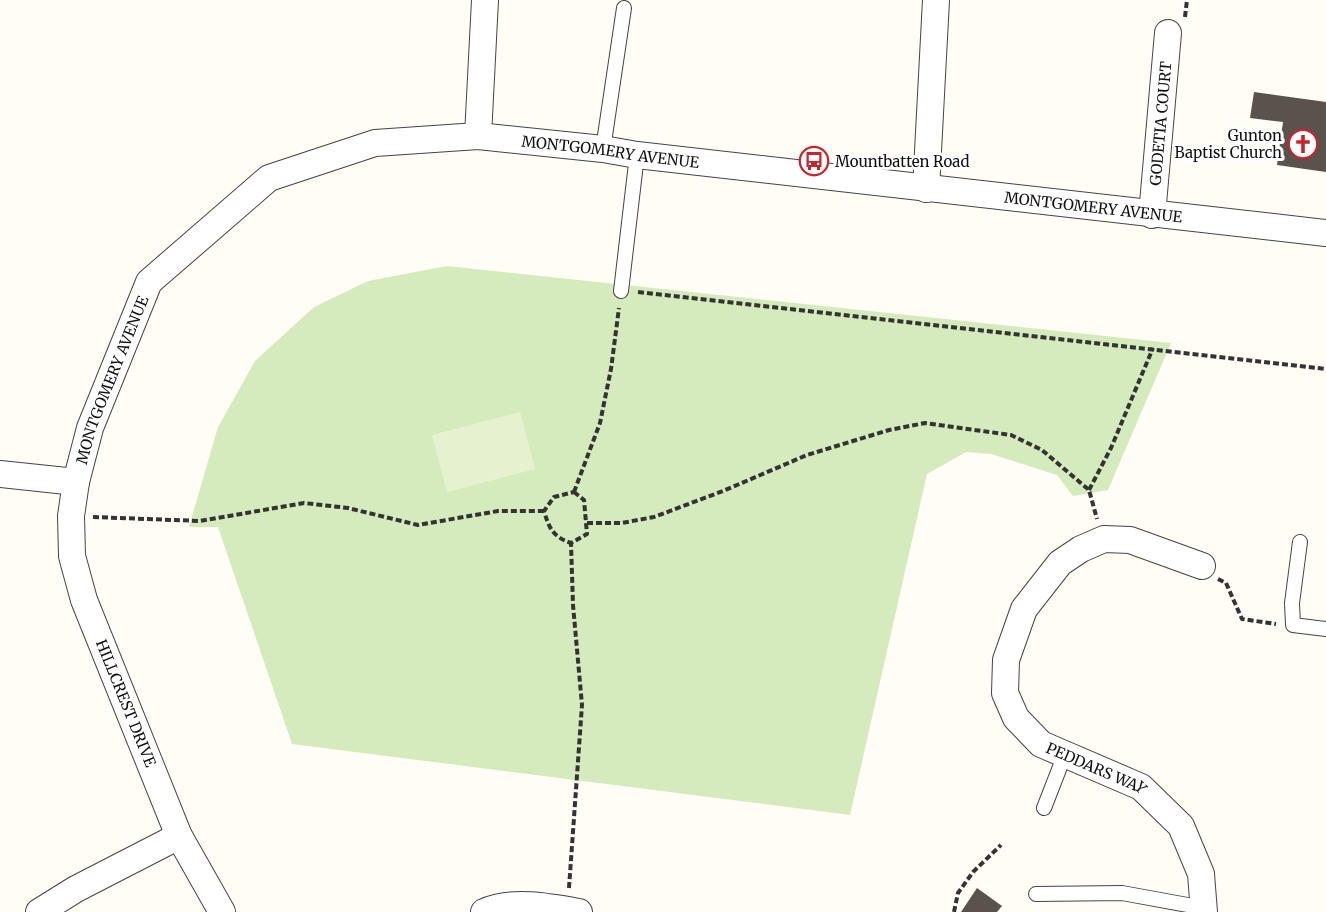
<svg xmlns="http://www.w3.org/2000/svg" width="1326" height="912" font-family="Merriweather,serif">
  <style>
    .green { fill: #d5ebbd }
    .pitch { fill: #e6f2cf }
    .building { fill: #5a524d }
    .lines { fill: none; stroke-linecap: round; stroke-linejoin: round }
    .service-casing { stroke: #444; stroke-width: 16 }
    .minor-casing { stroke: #444; stroke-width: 28 }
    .path { stroke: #333; stroke-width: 4; stroke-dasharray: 6 3; stroke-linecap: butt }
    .service { stroke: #fff; stroke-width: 14 }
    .minor { stroke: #fff; stroke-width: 26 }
    .labels { text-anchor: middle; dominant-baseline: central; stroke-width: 6; stroke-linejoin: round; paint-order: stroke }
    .street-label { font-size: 15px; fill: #111; stroke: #fff }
    .poi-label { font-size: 15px; fill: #111; stroke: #fff; text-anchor: end }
  </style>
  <rect width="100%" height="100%" fill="#fffdf5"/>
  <path class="green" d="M447 266 1171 343 1108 490 1073 496 1057 475 991 454 966 452 927 474 850 815 292 744 218 527H189L218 427 255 361 314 307 368 281Z"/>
  <path class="pitch" d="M520 412 535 469 447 492 432 435Z"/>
  <g class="building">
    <path d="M1254 92 1326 102V172L1277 165 1283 122 1250 118Z"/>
    <path d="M977 888 1002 906 997 912H961Z"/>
  </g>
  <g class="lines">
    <g class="service-casing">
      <g id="service">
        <path d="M603 149 624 8"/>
        <path d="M621 291 637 155"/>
        <path d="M1300 542 1292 603 1293 625 1326 629"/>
        <path d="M1044 808 1065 754"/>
        <path d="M1036 894 1122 893 1204 908"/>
      </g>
    </g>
    <g class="minor-casing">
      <g id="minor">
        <path d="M478 136 485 0"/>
        <path d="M926 189 936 0"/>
        <path id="s1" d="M1152 215 1168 33"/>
        <path d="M0 474 76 482"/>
        <path id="s2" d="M1202 566 1130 540 1104 539 1081 549 1060 563 1024 609 1006 660 1005 693 1016 718 1041 744 1141 787 1181 826 1201 874 1204 912"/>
        <path d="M39 912 76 889 179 836"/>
        <path id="s3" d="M222 912 179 836 84 600 72 556 71 516 76 482 90 428 149 282 269 178 375 143 478 136 603 149 637 155 1326 233"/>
        <path d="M484 912C511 899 552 907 579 912"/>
      </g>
    </g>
    <g class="path">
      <path d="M1185 17 1187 0"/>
      <path d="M638 292 1326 369"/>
      <path d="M1089 490 1111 448 1153 348"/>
      <path d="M574 492 600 423 611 369 619 308"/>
      <path d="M574 492 584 500 587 534 571 543C553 537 549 528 544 511L554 497Z"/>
      <path d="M93 517 200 521 304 503 348 508 418 525 498 511H544"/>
      <path d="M587 523H622L654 517 723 491 807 455 889 430 925 423 1011 435 1042 450 1089 490 1097 519"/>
      <path d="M1218 579 1226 583 1242 619 1276 624"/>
      <path d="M569 888 582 705 573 605 571 543"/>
      <path d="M954 912 958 893 973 872 1001 845"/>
    </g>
    <use href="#service" class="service"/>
    <use href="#minor" class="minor"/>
  </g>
  <defs>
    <g id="church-ring" transform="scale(1.5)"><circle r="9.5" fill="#fff" stroke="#c4262e" stroke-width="1.5"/><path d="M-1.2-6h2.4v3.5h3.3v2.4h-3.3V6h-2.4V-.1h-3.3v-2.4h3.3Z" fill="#c4262e"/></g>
    <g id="bus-ring" transform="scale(1.5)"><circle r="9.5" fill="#fff" stroke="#c4262e" stroke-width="1.5"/><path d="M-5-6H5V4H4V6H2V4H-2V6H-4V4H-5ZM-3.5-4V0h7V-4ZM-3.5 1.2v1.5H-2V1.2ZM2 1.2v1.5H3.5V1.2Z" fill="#c4262e"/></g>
  </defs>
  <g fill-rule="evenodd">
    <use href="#church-ring" x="1303" y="144"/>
    <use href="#bus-ring" x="814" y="161"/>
  </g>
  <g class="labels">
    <g class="street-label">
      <text stroke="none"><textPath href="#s1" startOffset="92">GODETIA COURT</textPath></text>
      <text stroke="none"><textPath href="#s3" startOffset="1182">MONTGOMERY AVENUE</textPath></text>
      <text stroke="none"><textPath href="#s3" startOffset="1668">MONTGOMERY AVENUE</textPath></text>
      <text stroke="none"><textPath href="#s3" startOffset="570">MONTGOMERY AVENUE</textPath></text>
      <text transform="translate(126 703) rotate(68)">HILLCREST DRIVE</text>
      <text stroke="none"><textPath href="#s2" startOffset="422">PEDDARS WAY</textPath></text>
    </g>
    <g class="poi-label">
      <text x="1282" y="135">Gunton<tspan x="1282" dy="17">Baptist Church</tspan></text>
      <text x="835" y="161" text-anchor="start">Mountbatten Road</text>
    </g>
  </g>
</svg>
